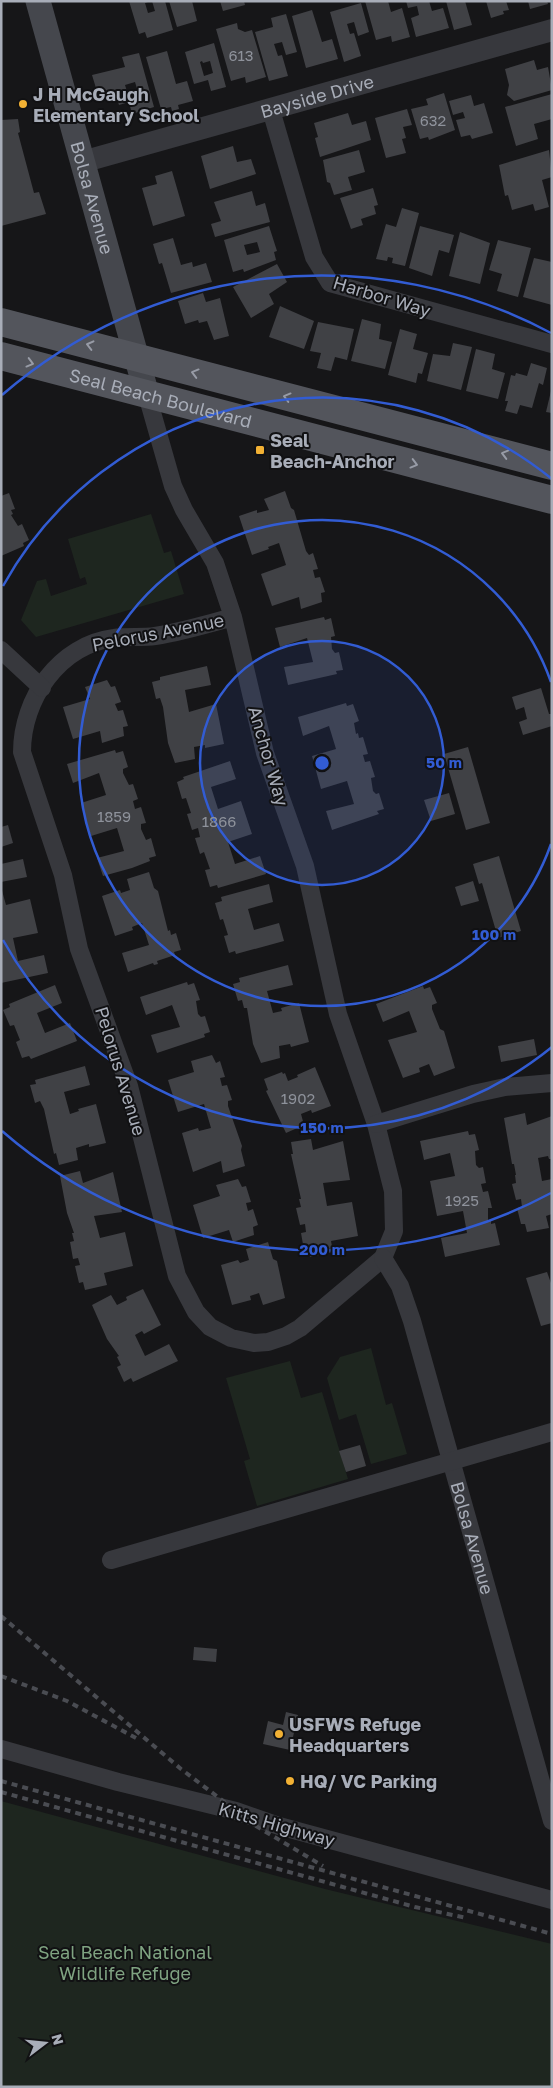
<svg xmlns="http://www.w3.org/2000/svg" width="553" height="2088" font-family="'Golos Text',sans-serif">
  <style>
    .green { fill: #1e261f }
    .building { fill: #404145; fill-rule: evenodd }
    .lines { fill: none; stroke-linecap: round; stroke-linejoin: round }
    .minor { stroke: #37383d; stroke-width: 18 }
    .tertiary { stroke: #37383d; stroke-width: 22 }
    .secondary { stroke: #45474d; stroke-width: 25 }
    .primary { stroke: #53555c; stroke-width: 28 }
    .rail { stroke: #4a4c52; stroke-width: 4; stroke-dasharray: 6 5; stroke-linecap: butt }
    .oneway { stroke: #979ba6 }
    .ring { fill: none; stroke: #325cd3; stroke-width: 2.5 }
    .poi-dot { fill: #f2b134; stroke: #111113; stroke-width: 2 }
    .labels { text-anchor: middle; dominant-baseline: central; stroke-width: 4; stroke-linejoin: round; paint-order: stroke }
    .number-label { font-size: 15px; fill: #8e929b }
    .poi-label { font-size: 18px; font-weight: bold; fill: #a8adb8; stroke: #111113; text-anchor: start }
    .street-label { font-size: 18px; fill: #a8adb8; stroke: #111113 }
    .park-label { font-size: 18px; fill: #7fa381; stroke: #111113 }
    .centre { fill: #325cd3; stroke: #111113; stroke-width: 2.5 }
    .ring-label { font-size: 15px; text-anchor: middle; font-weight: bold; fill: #325cd3; stroke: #111113; stroke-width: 4; stroke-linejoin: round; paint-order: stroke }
  </style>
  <rect width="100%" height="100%" fill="#161618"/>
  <g class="green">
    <path d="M151 514 164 553 171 551 184 594 36 637 21 620 37 581 46 579 51 596 87 584 85 577 80 579 68 539Z"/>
    <path d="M371 1348 386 1405 392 1403 407 1454 371 1464 356 1414 339 1420 327 1378 340 1357Z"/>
    <path d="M290 1361 301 1398 322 1392 348 1479 257 1506 244 1461 250 1459 226 1378Z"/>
    <path d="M1 1801 325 1889 552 1944V2087H1Z"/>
  </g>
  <g class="building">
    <path d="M129 1H151L145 3 148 13 155 11 152 1H165L173 30 147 38 145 32 139 34Z"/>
    <path d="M169 1H192L197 21 177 27Z"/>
    <path d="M220 1H244L245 5 223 11Z"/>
    <path d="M365 1H388L391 12 402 8 410 37 392 42 391 36 376 40Z"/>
    <path d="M406 1H429L432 11 443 8 449 28 416 37 411 18 419 15 417 6 408 8Z"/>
    <path d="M446 1H465L472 25 454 30Z"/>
    <path d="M486 1H506L509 10 503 11 504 14 491 18Z"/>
    <path d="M528 1H547L548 4 530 9Z"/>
    <path d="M361 3 369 32 358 36 354 22 347 24 350 34 354 33 361 56 344 62 330 12Z"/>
    <path d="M312 10 322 42 332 39 338 59 306 68 292 16Z"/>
    <path d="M286 14 297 52 286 55 282 42 274 44 278 56 282 55 288 76 269 81 255 32 273 27 271 18Z"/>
    <path d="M237 23 238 29 245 32 252 30 266 77 246 83 245 77 231 81 216 29Z"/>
    <path d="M214 43 226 87 211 91 208 80 194 84 185 52ZM202 61 203 63 210 61 213 73 204 76 200 62Z"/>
    <path d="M167 51 176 84 187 81 193 101 178 105 179 109 172 111 171 107 161 109 146 57Z"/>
    <path d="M139 53 154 107 132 114 129 102 119 105 115 93 99 98 92 75 125 67 122 57ZM135 82 139 95 129 98 125 85Z"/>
    <path d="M534 60 537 70 548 67 552 90 514 101 507 95 509 85 505 69Z"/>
    <path d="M444 93 455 130 429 140 428 137 420 139 411 109 428 105 426 99Z"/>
    <path d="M552 94V119L534 124 538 139 516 146 505 107Z"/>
    <path d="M471 95 474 106 484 103 493 133 472 139 470 135 461 137 456 120 465 118 463 112 453 115 449 101Z"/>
    <path d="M407 109 412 125 403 127 406 138 402 139 406 153 386 158 375 118Z"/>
    <path d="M348 113 352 125 366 121 371 140 320 157 315 138 318 137 314 123Z"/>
    <path d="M18 119 20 132 18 133 34 193 39 192 46 214 1 226V120Z"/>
    <path d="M233 146 237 162 251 159 256 174 210 189 201 156Z"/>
    <path d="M359 150 365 172 348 177 352 190 334 195 330 183 327 182 323 160Z"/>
    <path d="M549 150 552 177 542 180 549 207 535 211 533 204 512 210 508 195 505 196 499 165Z"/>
    <path d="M172 171 185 216 153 226 142 188 157 184 155 176Z"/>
    <path d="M373 188 378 205 374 206 376 214 361 219 363 225 351 229 340 198Z"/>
    <path d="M252 191 256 206 265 203 270 222 215 237 211 224 221 221 214 202Z"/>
    <path d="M402 208 419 213 405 266 392 263 393 258 388 257 387 261 376 259 386 224 396 227Z"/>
    <path d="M269 226 277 251 274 252 276 260 244 272 243 269 233 272 224 240ZM257 242 260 252 247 255 244 245Z"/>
    <path d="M420 226 454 235 449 253 439 250 432 276 409 268Z"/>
    <path d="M460 232 490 243 480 284 449 276Z"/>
    <path d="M173 238 181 265 192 262 193 267 206 263 212 282 171 293 162 263 159 264 153 244Z"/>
    <path d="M498 240 531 248 518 297 497 291 502 274 489 270Z"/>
    <path d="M534 258 552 262V305L523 297Z"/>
    <path d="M277 264 287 282 269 294 274 304 251 318 233 287Z"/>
    <path d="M203 293 206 302 220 298 229 336 214 340 207 321 199 323 198 320 185 324 178 301Z"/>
    <path d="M280 306 314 321 304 349 269 337Z"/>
    <path d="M362 319 381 324 379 339 392 342 385 369 351 361Z"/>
    <path d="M318 322 354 329 347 360 335 357 331 371 317 368 321 353 310 351Z"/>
    <path d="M400 329 417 334 413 349 428 353 422 374 418 373 416 383 388 375Z"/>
    <path d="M453 343 472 347 461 390 427 381 433 354 450 356Z"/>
    <path d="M476 349 495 354 492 369 505 373 498 399 466 391Z"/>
    <path d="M531 363 547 368 543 385 539 383 532 408 520 405 517 414 505 411 508 401H505L511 375 515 376 516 373 527 376Z"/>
    <path d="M551 391 552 392V413L546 412Z"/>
    <path d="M285 491 291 508 294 510 306 551 309 555 313 553 318 569 313 570 315 578 320 577 325 592 321 593 322 602 301 609 299 597 272 606 261 574 286 565 279 543 268 547 269 549 252 555 239 516 257 510V513L269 510 264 499Z"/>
    <path d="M9 493 15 509 11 510 13 514 11 515 18 526 22 524 29 540 23 543 24 546 1 556V496Z"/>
    <path d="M324 617 325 620 331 618 335 636 331 637 332 649 335 653 339 652 343 670 336 671 337 674 288 685 284 667 313 662 307 638 280 647 275 628Z"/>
    <path d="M207 666 211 685 185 690 189 712 216 704 224 744 205 748V745L194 747 195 759 175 763 168 743 163 707 160 698 156 699 152 682 160 680V677Z"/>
    <path d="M107 680 111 687 115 686 121 702 115 704 118 711 123 710 128 726 123 727 124 736 102 743 100 731 73 739 63 707 90 699 85 687Z"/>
    <path d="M541 688 549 714H552V726L523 735 519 722 527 719 524 707 516 710 512 697Z"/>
    <path d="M346 703 347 706 353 704 359 721 354 723 356 734 358 733 359 738 363 737 368 754 363 755 365 762 370 761 375 777 371 778 373 791 376 794 379 793 384 809 377 811 379 814 332 830 326 811 354 804 347 781 321 789 312 756 336 749 329 726 303 736 298 717Z"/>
    <path d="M468 747 490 823 466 830 444 754Z"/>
    <path d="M115 750 116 753 123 751 128 767 123 769V773L129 785 133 784 138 799 133 801 135 809 141 807 146 823 141 824V829L146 840 151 838 156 856 149 858 150 861 132 868 103 876 97 858 124 851 117 828 91 836 81 803 106 795 99 773 73 783 67 764Z"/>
    <path d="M230 761 236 779 211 787 218 809 241 801 252 834 228 842 235 864 260 856 266 874 218 888 217 885 210 887 205 870 210 869 204 852 200 854 195 838 200 837 198 828 192 830 187 814 191 813 186 798 182 799 177 782 184 779 183 777Z"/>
    <path d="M449 793 455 814 431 821 424 800Z"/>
    <path d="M8 825 13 843 1 847V827Z"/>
    <path d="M499 856 521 931 498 938 482 883 479 884 473 864Z"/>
    <path d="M23 859 27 877 1 882V864Z"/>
    <path d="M149 872 154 888 158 891 168 931 170 930 171 935 176 933 181 950 174 952 175 955 157 961 158 964 154 965 153 963 128 972 122 953 149 945 142 923 132 927 133 930 115 936 102 896 120 890 121 893 130 890 127 879Z"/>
    <path d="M473 881 479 901 461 906 455 887Z"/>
    <path d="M269 884 273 902 248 909 254 930 279 923 284 941 236 954 235 951 229 953 224 936 228 935 223 919 220 920 215 903 222 901 221 897Z"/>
    <path d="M1 887 6 905 30 899 38 933 13 938 18 961 44 955 48 973 1 983Z"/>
    <path d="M288 965 293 985 267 991 273 1013 282 1011 281 1008 299 1003 309 1042 291 1047 290 1044 279 1046 280 1058 261 1063 253 1044 247 1008H244L242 1000 238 1001 233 984 240 982 239 978Z"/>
    <path d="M187 982 188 985 194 983 200 1000 196 1001 198 1014 201 1017 205 1016 210 1032 204 1034 205 1037 157 1053 151 1035 180 1027 172 1005 146 1015 140 997Z"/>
    <path d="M55 985 62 1003 37 1013 45 1033 70 1023 77 1041 31 1059 29 1056 22 1058 16 1042 20 1040 14 1025 10 1026 3 1010 10 1007 9 1004Z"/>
    <path d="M423 986 424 989 430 987 437 1003 432 1005V1009L440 1029 444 1031 455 1068 434 1076 429 1064 419 1068 420 1072 403 1078 388 1040 417 1032 409 1011 383 1022 376 1004Z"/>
    <path d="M534 1039 537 1055 501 1062 498 1046Z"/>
    <path d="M212 1055 216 1063 220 1061 225 1077 220 1078 222 1086 227 1085 232 1100 228 1101V1106L242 1146 241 1150 245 1166 223 1173 221 1161 193 1172 182 1133 198 1128 199 1131 211 1128 204 1104 178 1112 168 1080 194 1072 191 1061Z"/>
    <path d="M85 1066 90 1085 64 1092 70 1114 79 1111 78 1109 96 1104 106 1143 89 1147V1144L76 1148 78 1160 59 1165 56 1153 54 1154 44 1109 40 1101 35 1103 30 1085 36 1084 35 1080Z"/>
    <path d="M315 1067 331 1106 312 1113 311 1110 301 1114 304 1125 286 1133 266 1091 268 1090 264 1079 282 1072 283 1074 285 1073 288 1081 298 1077 297 1075Z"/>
    <path d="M525 1113 527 1125 552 1116V1159H549L548 1156 538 1158 542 1181 552 1179V1214L546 1216 549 1228 527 1232 525 1224H521L517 1208 522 1207 521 1199 516 1200 512 1184 516 1183 515 1175H516L514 1164H512L504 1118Z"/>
    <path d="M468 1131 469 1135 475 1134 479 1150 475 1151 476 1165 479 1168 483 1167 486 1183 481 1184 483 1192 488 1191 492 1208H488V1221L491 1220V1224L495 1223 500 1245 445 1257 441 1238 467 1233 463 1211 437 1216 430 1181 455 1176 450 1153 424 1160 420 1141Z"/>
    <path d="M311 1139 313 1150 343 1141 350 1180 323 1183 327 1206 352 1202 358 1236 331 1241 333 1252 310 1257 309 1249 304 1250 301 1233 306 1232 305 1224 300 1225 296 1208 301 1207 299 1199H301L291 1154H293L291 1142Z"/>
    <path d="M80 1171 83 1183 113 1172 122 1212 94 1216 100 1238 125 1232 133 1266 104 1273 107 1285 85 1290 83 1282 79 1283 75 1266 80 1265 78 1258 73 1259 70 1242 74 1241 72 1233H74L67 1213 60 1176Z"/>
    <path d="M238 1179 242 1187 246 1186 251 1202 246 1203 248 1211 253 1209 258 1225 253 1227 254 1235 233 1242 229 1230 203 1238 193 1205 220 1196 216 1185Z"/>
    <path d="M268 1242 273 1259 277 1261 285 1298 263 1305 259 1293 250 1296 251 1300 232 1305 221 1265 238 1260 240 1263 249 1260 246 1249Z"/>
    <path d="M547 1272 552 1286V1323L541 1326 526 1278Z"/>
    <path d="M143 1289 161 1325 144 1334 142 1331 135 1335 145 1356 169 1344 178 1361 133 1382 131 1378 124 1382 117 1367 121 1365 117 1357 119 1356 107 1339 92 1305 111 1295 117 1305 127 1300 126 1297Z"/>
    <path d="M360 1445 366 1466 346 1472 339 1451Z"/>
    <path d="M194 1647 217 1649 216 1662 193 1660Z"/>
    <path d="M286 1712 298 1715 290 1750 263 1744 268 1721 283 1725Z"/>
  </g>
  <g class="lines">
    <g class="minor">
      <path d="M271 110 314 257 330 283 552 344"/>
      <path d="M147 395 173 486 184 510 215 563 233 617 265 753 305 866 338 1014 376 1124 393 1191 394 1231 383 1258 300 1328 286 1336 268 1342 254 1343 231 1338 210 1327 196 1312 177 1276 129 1086 79 949 63 875 22 752C22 699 59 645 114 638 127 636 142 638 155 636 181 632 208 624 233 617"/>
      <path d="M1 650 42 688"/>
      <path d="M376 1124 473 1094 505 1087 552 1083"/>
      <path id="s1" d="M383 1258 400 1286 412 1321 552 1821"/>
      <path d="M111 1560 552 1432"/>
      <path d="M1 1749 118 1782 236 1811 279 1826 552 1900"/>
    </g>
    <path class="tertiary" id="s2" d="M82 162 552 30"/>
    <path class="secondary" id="s3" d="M38 1 147 395"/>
    <g class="primary">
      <path d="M1 322 552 466"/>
      <path id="s4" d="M1 356 552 500"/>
    </g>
    <g class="rail">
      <path d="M1 1616 181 1769 256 1826 323 1866"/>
      <path d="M1 1676 67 1701 136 1738"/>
      <path d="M1 1781 552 1934"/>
      <path d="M1 1792 415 1907 467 1918"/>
    </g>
  </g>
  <defs><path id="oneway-chevron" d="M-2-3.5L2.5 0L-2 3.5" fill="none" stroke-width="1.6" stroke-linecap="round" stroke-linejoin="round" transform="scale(1.25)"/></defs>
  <g class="oneway">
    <use href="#oneway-chevron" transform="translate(90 345) rotate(-166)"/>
    <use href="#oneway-chevron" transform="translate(30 363) rotate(15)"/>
    <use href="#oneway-chevron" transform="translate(195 373) rotate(-165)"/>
    <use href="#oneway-chevron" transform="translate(287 397) rotate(-165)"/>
    <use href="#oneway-chevron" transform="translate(505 454) rotate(-165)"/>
    <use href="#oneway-chevron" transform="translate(414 464) rotate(15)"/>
  </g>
  <circle cx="322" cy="763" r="122" fill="#325cd3" fill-opacity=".12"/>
  <g class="ring">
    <circle cx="322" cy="763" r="122"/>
    <path d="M551 844A243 243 0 1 1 551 682"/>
    <path d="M552 1047A365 365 0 0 1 3 940M3 586A365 365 0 0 1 552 479"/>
    <path d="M551 1193A487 487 0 0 1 2 1131M2 395A487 487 0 0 1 551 333"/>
  </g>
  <g class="poi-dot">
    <circle cx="23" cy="104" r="5"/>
    <rect x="255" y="445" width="10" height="10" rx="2.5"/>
    <circle cx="279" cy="1734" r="5"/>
    <circle cx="290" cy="1781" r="5"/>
  </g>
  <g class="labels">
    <g class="number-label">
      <text x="241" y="55">613</text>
      <text x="433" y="120">632</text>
      <text x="114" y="816">1859</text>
      <text x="219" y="821">1866</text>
      <text x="298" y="1098">1902</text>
      <text x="462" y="1200">1925</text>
    </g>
    <g class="poi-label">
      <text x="33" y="94">J H McGaugh<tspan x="33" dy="21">Elementary School</tspan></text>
      <text x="270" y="440">Seal<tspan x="270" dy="21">Beach-Anchor</tspan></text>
      <text x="289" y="1724">USFWS Refuge<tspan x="289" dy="21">Headquarters</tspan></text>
      <text x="300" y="1781">HQ/ VC Parking</text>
    </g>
    <g class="street-label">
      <text stroke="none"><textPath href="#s2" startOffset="244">Bayside Drive</textPath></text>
      <text stroke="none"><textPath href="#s3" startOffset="204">Bolsa Avenue</textPath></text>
      <text transform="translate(382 296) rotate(17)">Harbor Way</text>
      <text stroke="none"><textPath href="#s4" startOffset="165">Seal Beach Boulevard</textPath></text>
      <text transform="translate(158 632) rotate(-11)">Pelorus Avenue</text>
      <text transform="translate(269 756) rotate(74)">Anchor Way</text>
      <text transform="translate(121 1071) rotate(73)">Pelorus Avenue</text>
      <text stroke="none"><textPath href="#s1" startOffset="295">Bolsa Avenue</textPath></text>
      <text transform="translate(277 1824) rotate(16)">Kitts Highway</text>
    </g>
    <g class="park-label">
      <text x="125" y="1952">Seal Beach National<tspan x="125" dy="21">Wildlife Refuge</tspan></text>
    </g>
  </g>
  <circle cx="322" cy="763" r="8" class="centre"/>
  <g class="ring-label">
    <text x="444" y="768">50 m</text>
    <text x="494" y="940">100 m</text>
    <text x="322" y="1133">150 m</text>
    <text x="322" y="1255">200 m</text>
  </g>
  <rect width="553" height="2088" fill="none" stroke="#a8adb8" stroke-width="5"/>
  <g transform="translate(45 2043) rotate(74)" stroke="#111113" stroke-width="4" paint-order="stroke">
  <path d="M0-4L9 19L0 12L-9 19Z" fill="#a8adb8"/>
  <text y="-8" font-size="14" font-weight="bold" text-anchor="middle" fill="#a8adb8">N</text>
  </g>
</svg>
